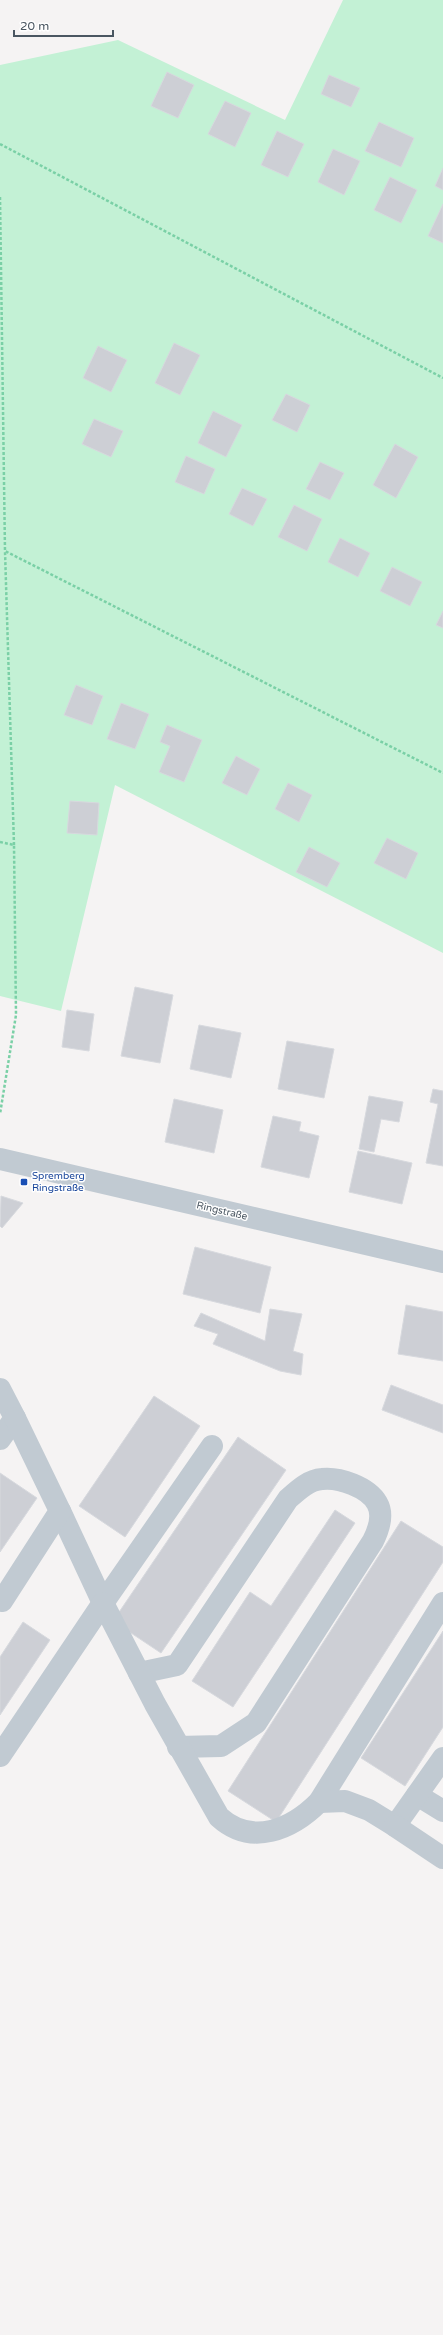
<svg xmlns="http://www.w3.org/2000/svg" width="443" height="2335" font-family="'Varela Round',sans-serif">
<rect width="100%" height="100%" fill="#f5f3f3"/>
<polygon fill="#c3f1d5" points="343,0 443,0 443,953 115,785 61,1011 0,996 0,65 118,40 285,120"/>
<g fill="#cdcfd5" stroke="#d7d9de">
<polygon points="167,72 194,85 178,118 151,106"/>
<polygon points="329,75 360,88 351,107 321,94"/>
<polygon points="225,101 251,113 235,147 208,134"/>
<polygon points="379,122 414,138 401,167 365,151"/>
<polygon points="277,131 304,144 288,177 261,165"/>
<polygon points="333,149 360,161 344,195 318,182"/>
<polygon points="443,168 443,190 435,186"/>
<polygon points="390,177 417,190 401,223 374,210"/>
<polygon points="443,204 443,243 428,236"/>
<polygon points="174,343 200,355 180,395 155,383"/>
<polygon points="98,346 127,360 111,392 83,378"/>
<polygon points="286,394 310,405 297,432 272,420"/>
<polygon points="213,411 242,425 226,457 198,443"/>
<polygon points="94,419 123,431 111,457 82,444"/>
<polygon points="395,444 418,457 396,498 373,485"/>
<polygon points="186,456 215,469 204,494 175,482"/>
<polygon points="320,462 344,473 330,500 306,489"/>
<polygon points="242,488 267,499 253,526 229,514"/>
<polygon points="294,505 322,519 307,551 278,537"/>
<polygon points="340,538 370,553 358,577 328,562"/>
<polygon points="392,567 422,582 410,606 380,591"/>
<polygon points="443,611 443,628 436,625"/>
<polygon points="76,685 103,696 92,725 64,715"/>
<polygon points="121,703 149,714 135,749 107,739"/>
<polygon points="167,725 202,740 184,782 159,772 170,746 160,742"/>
<polygon points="236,756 260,769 247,795 222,783"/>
<polygon points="288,783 312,795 299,822 275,809"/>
<polygon points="70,801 99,803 97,835 67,833"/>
<polygon points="387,838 418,853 406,879 374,863"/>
<polygon points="309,847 340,863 327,887 296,872"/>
<polygon points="135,987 173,995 160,1063 121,1056"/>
<polygon points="67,1010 94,1014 89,1051 62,1047"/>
<polygon points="199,1025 241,1033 231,1078 190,1069"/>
<polygon points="287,1041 334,1049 324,1098 278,1089"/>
<polygon points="433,1089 443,1091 443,1166 426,1163 438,1104 430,1102"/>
<polygon points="369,1096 403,1102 399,1122 381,1119 374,1152 359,1149"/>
<polygon points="174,1099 223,1110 214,1153 165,1142"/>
<polygon points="273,1116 301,1122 299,1131 319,1136 309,1178 261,1167"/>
<polygon points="358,1151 412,1163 402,1204 349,1192"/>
<polygon points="1,1196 23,1203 2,1228 0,1226"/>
<polygon points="195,1247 271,1267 260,1313 183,1294"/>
<polygon points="406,1305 443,1312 443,1361 398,1354"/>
<polygon points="270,1309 302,1314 293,1351 303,1354 301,1375 280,1371 213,1344 218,1334 194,1326 201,1313 265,1341"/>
<polygon points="391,1385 443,1405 443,1433 382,1410"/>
<polygon points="154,1396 200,1426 125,1537 79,1506"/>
<polygon points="238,1437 286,1470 161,1653 113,1621"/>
<polygon points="0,1473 37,1498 0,1552"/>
<polygon points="335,1510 355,1523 233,1707 192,1681 250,1592 271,1606"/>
<polygon points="401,1521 443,1547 443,1562 276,1822 228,1791"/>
<polygon points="23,1622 50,1640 0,1715 0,1657"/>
<polygon points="443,1631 443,1727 405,1786 361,1758"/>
</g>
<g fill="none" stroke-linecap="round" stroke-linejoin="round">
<g stroke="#7ad0a6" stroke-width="2.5" stroke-dasharray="3 2" stroke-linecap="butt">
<polyline points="0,144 443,378"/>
<polyline points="0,197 5,551"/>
<polyline points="0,842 14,845 16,1015 0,1114"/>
<polyline points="14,845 5,551 443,773"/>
</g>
<g stroke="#c1cad2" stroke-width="22">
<polyline points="0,1159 443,1262"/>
<polyline points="0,1389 15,1418 0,1439"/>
<polyline points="60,1511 103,1603 212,1446"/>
<polyline points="2,1601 60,1511 15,1418"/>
<path d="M139,1673l38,-8 111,-166c9,-8 20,-19 34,-20 17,-2 46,8 55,24 7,12 1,28 -4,38l-117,182 -35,23 -43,1"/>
<path d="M0,1756l103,-153 52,101 64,113c33,30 73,12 100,-15l124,-199"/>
<polyline points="417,1795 443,1811"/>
<polyline points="319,1802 345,1801 369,1810 395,1826 443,1758"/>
<polyline points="395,1826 443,1858"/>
</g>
</g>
<rect fill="#1a4fb4" stroke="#fff" stroke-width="1.5" x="20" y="1178" width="8" height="8" rx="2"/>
<g text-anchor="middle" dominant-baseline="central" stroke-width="3" stroke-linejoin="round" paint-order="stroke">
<g font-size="10" fill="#164399" stroke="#fff" text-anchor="start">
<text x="32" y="1176">Spremberg<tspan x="32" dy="12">Ringstraße</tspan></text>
</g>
<g font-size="10" fill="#4a5661" stroke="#fff">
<text transform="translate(222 1211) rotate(13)">Ringstraße</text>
</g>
</g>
<path d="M14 30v6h99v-6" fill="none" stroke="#4a5661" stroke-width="2"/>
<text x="20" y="30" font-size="12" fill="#4a5661" stroke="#ffffff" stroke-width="3" paint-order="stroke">20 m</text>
</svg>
